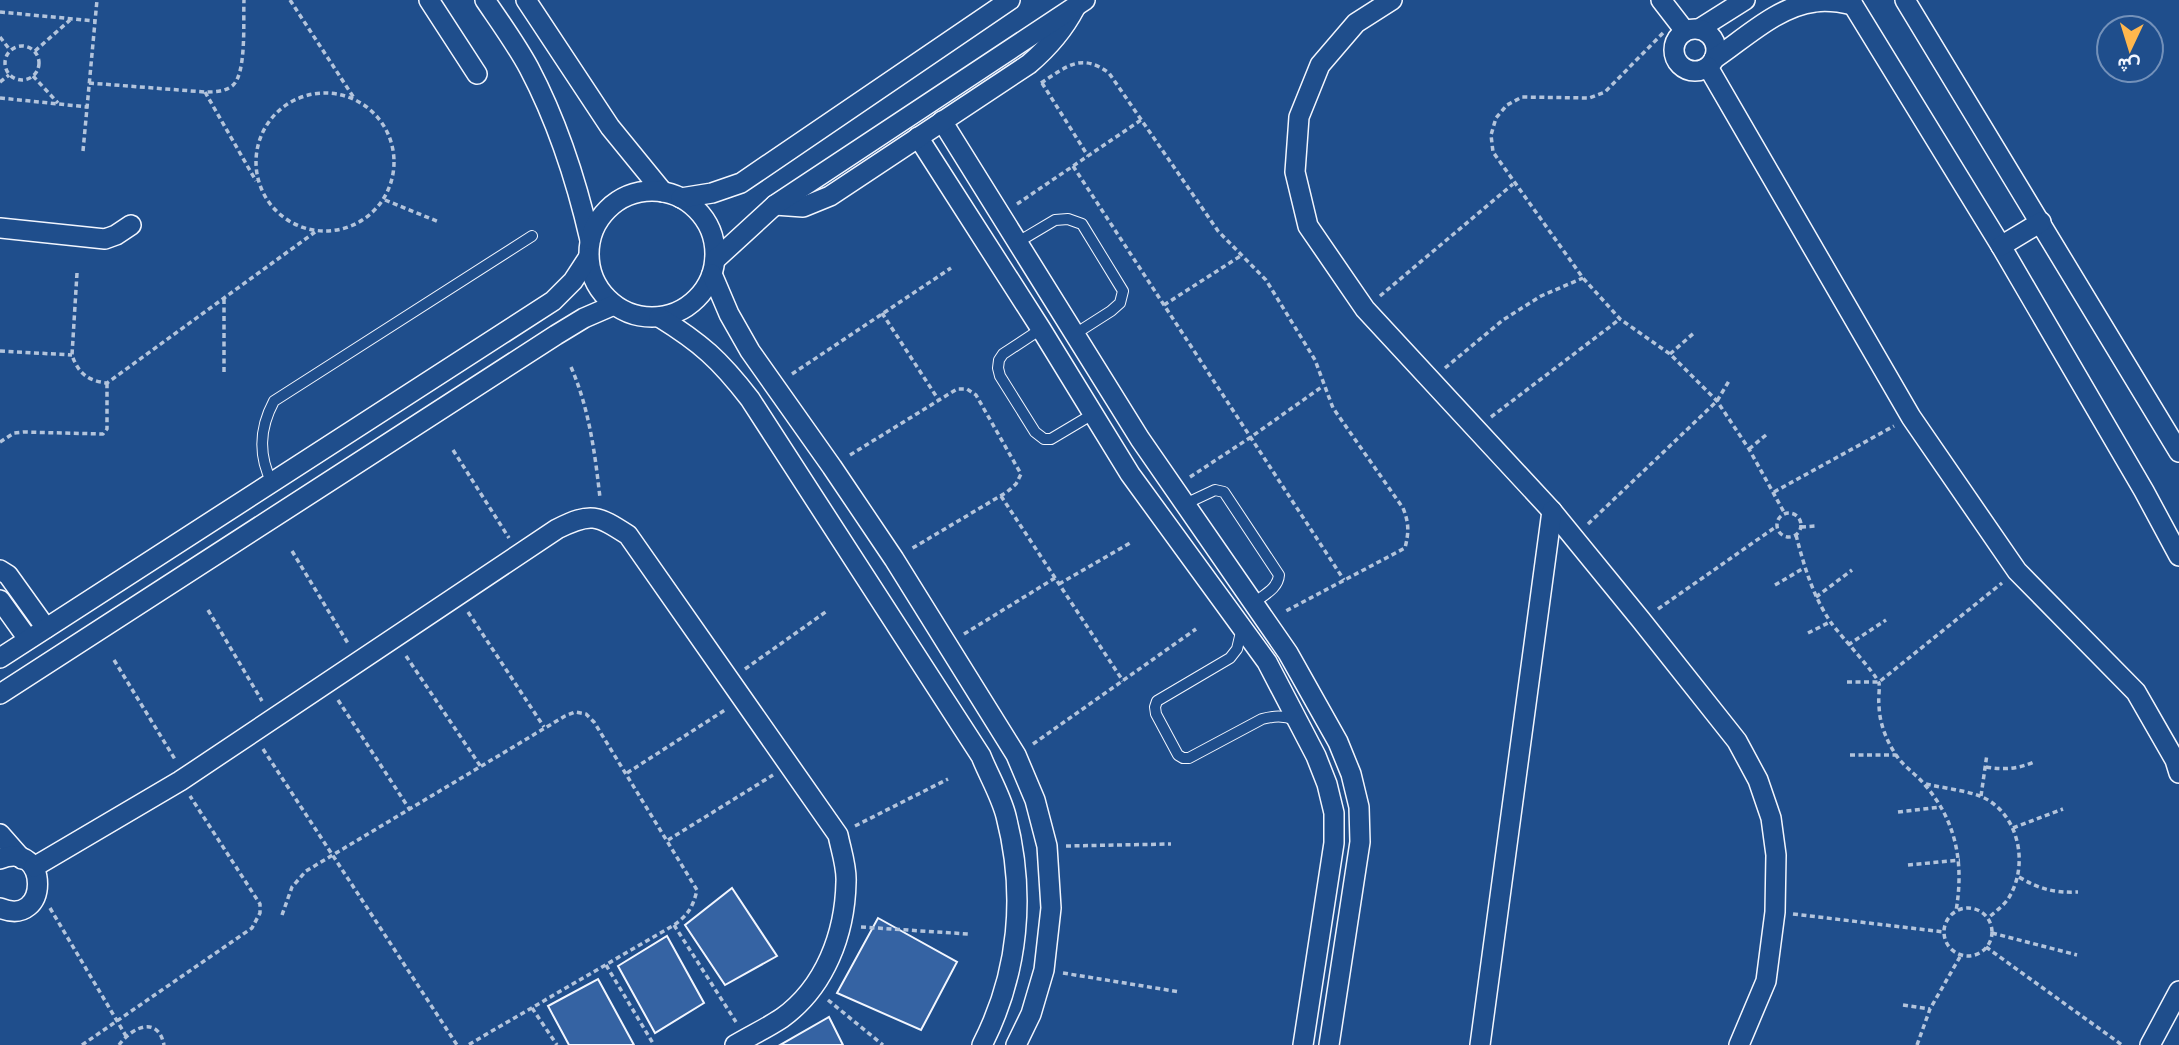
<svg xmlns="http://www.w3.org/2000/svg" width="2179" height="1045" font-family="'IBM Plex Sans',Vazirmatn,sans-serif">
<rect width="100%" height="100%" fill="#1f4e8c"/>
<g fill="#3563a3" stroke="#f2f6ff" stroke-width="2">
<polygon points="732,888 777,956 725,985 685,925"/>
<polygon points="878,918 957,962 921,1030 837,993"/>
<polygon points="667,936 704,1003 655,1033 618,966"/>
<polygon points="598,979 634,1045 569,1045 548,1006"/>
<polygon points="829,1017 843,1045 780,1045"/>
</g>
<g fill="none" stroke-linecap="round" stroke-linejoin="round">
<g stroke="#f2f6ff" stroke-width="12">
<g id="service">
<polyline points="1018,242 1055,220 1068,219 1082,224 1123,291 1120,303 1111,311 1075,334"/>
<polyline points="1041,329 1003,354 999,360 998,368 1000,376 1035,432 1044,439 1051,439 1093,414"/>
<path d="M272,483c-14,-28 -13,-54 2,-82l258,-165"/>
<path d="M1185,504l30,-14 9,2 55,83c-1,14 -16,20 -25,28"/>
<path d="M1241,632l-4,17 -7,9 -73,43 -2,6 1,7 22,41 5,3h6l73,-39c12,-3 21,-4 33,1"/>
</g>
</g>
<g stroke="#f2f6ff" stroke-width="22">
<g id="minor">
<polyline points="429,0 477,74"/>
<path d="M485,0c15,22 31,44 44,68 29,55 47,111 61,172"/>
<polyline points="526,0 610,127 663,192"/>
<polyline points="1392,0 1356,23 1320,65 1299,117 1295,172 1308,226 1365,309 1552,511 1641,620 1737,741 1758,780 1771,818 1776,855 1775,912 1766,981 1739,1045"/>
<polyline points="1661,0 1685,31"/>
<polyline points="1850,0 2001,246 2144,491 2179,556"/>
<polyline points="1905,0 2179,452"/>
<polyline points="1699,29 1745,0"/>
<circle cx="1695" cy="50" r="21"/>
<path d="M1714,59c30,-20 64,-53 101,-57 13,-2 25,0 38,3"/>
<polyline points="1708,67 1911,417 2017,571 2136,692 2175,760 2179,773"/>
<polyline points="942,121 1140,439 1288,653 1338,742 1351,774 1359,807 1360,842 1329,1045"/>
<polyline points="918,137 1041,329 1130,474 1267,662 1316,756 1327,784 1334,813 1334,843 1303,1045"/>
<circle cx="652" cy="254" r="63"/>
<polyline points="681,198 712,193 741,183 1010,0"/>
<path d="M775,205l28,2 27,-11 199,-132c20,-17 34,-33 46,-56"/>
<polyline points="0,228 105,239 116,235 131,225"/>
<polyline points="2001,246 2041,222"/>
<polyline points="715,260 775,205 1085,0"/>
<polyline points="712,274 729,314 750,351 832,467 894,559 1016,755 1035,800 1047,846 1051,908 1044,970 1031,1014 1016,1045"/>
<path d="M659,317c42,26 61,43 91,82l231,357c8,20 20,40 25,60 20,78 13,157 -24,229"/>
<polyline points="0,570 8,575 46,628"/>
<polyline points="0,600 28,639"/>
<polyline points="0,658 553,301 573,281 588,258"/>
<polyline points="0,694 556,335 584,318 614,305"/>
<polyline points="0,834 22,859"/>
<path d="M0,859c50,-20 50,70 0,49"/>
<path d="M34,867l146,-86 377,-252c34,-17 40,-14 71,6l210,300c3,15 9,32 8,47 -1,52 -21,105 -64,136 -15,10 -32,18 -47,27"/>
<polyline points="1480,1045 1552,511"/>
<polyline points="2150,1045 2179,991"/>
</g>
</g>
<g stroke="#b3c4dc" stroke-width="3.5" stroke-dasharray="5 3.5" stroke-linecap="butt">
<polyline points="290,0 354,98"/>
<polyline points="0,12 95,21"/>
<polyline points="1663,33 1605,92 1589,98 1522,97 1507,105 1496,118 1491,135 1493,152 1583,278 1620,319 1670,354 1717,401 1749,449 1785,514"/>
<polyline points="0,37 10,50"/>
<circle cx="22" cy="63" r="17"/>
<polyline points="35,51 70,20"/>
<polyline points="33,76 58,103"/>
<polyline points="0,82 9,75"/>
<path d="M89,83l116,9c9,0 19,0 27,-6 15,-11 11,-66 12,-86"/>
<path d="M1041,83c25,-16 40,-31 68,-10l109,158 48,49 49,80 18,48 70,100c6,15 6,24 2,40l-121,64"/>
<polyline points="1042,83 1088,156"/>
<polyline points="205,92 256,181"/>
<circle cx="325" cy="162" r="69"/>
<polyline points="0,98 88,107"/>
<polyline points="83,151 97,0"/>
<polyline points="1073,166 1344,580"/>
<polyline points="385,200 439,222"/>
<polyline points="1017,204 1141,120"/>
<path d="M77,273l-5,82c6,18 16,26 35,28l208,-151"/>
<polyline points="1380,296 1513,184"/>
<polyline points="1164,305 1242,255"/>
<polyline points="882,313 938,399"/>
<polyline points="0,351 72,355"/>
<polyline points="1670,354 1695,332"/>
<path d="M571,367c18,41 24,86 29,131"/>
<polyline points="1445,368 1503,320 1541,296 1583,278"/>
<polyline points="224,372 224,299"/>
<polyline points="792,374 951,268"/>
<polyline points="1491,417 1620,319"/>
<polyline points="0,442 14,433 23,432 103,434 107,429 107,383"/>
<polyline points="1749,449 1766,435"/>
<polyline points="453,450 509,538"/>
<polyline points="850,455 957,389 967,389 976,395 1021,474 1016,484 1007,492 911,549"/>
<polyline points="1190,477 1251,437 1323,386"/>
<polyline points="1774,492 1894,426"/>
<polyline points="1001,496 1123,681"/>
<circle cx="1789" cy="525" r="12"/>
<polyline points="1588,524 1717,401 1729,381"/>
<polyline points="1801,527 1816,526"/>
<path d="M1796,535c8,31 17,62 36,89 8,11 44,50 47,59 1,6 -1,15 0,21 0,18 7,36 17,51 8,12 20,19 29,30 32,37 39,79 31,126"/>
<polyline points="292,551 349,645"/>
<polyline points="1059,584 1130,543"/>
<polyline points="1775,585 1804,568"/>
<polyline points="1816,597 1852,570"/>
<polyline points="1658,609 1777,526"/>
<polyline points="208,610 262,701"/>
<polyline points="468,612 544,727"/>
<polyline points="1808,633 1830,622"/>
<polyline points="964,634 1055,578"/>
<polyline points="1848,645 1886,620"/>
<polyline points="406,656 481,767"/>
<polyline points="114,660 176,761"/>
<polyline points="745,669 827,611"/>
<polyline points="1847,682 1879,682 2002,583"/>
<polyline points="338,700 410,810"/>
<polyline points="1033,744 1196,629"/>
<polyline points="263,749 457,1045"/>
<polyline points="1850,755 1896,755"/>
<path d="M1986,767c18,3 31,2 48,-5"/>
<polyline points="627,773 725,710"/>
<path d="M1926,784c17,4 37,6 54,12 39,16 50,69 28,103 -5,7 -13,13 -20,19"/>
<polyline points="1981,796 1987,754"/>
<polyline points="1898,812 1941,807"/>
<polyline points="855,826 948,779"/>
<polyline points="2013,828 2063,809"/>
<polyline points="668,840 773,775"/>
<polyline points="1066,846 1171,844"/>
<polyline points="1908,865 1960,860"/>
<path d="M2019,877c20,12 35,16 59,15"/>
<polyline points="50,908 126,1036"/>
<circle cx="1968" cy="932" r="24"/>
<polyline points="1793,914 1944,932"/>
<path d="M282,915l10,-28 14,-16 259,-155 10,-4 11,2 8,8 103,168c-4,17 -9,25 -23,35l-206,120"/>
<polyline points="674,925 736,1022"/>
<polyline points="861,927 968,934"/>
<polyline points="1992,933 2077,955"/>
<polyline points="1986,947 2122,1045"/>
<polyline points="606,965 654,1045"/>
<polyline points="1063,973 1180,992"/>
<polyline points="828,1000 883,1045"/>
<polyline points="1903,1005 1930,1009"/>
<polyline points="532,1008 557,1045"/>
<polyline points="82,1045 252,928 260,913 260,904 190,796"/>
<path d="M119,1045c13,-18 39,-30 45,0"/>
<polyline points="1917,1045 1930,1009 1961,955"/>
</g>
<use href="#service" stroke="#1f4e8c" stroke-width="10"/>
<use href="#minor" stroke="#1f4e8c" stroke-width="19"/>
</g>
<g transform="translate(2130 49) rotate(184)"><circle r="33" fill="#1f4e8c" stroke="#7391ba" stroke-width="2"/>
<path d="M0-5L12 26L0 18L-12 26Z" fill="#ffb74d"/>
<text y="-10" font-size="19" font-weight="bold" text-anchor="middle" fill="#f2f6ff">ش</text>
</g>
</svg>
